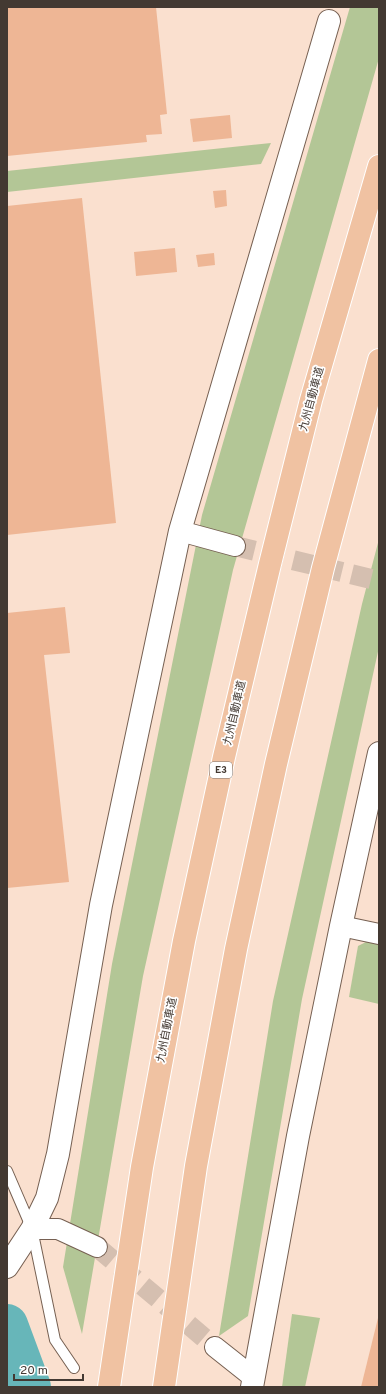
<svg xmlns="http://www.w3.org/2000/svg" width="386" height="1394" font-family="Overpass,'Noto Sans JP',sans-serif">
<rect width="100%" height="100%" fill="#fae0cf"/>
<g fill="#b3c696">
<polygon points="350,7 379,7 379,58 233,570 143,976 82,1334 63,1267 112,964 202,515"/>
<polygon points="271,143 261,164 7,192 7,171"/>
<polygon points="379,539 379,647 302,999 248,1316 219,1336 273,1001 362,604"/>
<polygon points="368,941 379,943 379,1004 349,997 358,946"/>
<polygon points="292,1314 320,1318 305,1387 282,1387"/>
</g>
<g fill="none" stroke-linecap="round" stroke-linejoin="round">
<polyline stroke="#67b6b9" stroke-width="42" points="7,1325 30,1387"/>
</g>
<g fill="#eeb695">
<polygon points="7,7 156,7 167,114 160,115 162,134 146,135 147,142 7,156"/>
<polygon points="230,115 232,138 193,142 190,119"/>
<polygon points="226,190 227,206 215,208 213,191"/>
<polygon points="82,198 116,523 7,535 7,206"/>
<polygon points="175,248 177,272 136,276 134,252"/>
<polygon points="214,253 215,265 198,267 196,255"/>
<polygon points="65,607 70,653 44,655 69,882 7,888 7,613"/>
<polygon points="378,1318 379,1387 361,1387"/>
</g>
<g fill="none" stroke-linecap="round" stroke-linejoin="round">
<g stroke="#d5bfb0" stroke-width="20" stroke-dasharray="20 10" stroke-linecap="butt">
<polyline points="235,546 379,581"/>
<polyline points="97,1247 215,1347"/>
</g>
<g stroke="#766052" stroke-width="12">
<polyline id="service" points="7,1171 32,1229 55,1340 74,1368"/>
</g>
<g stroke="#766052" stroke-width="22">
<g id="minor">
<polyline points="180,531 235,546"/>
<polyline points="341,926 379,934"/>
<polyline points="32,1229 58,1229 97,1247"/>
<polyline points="215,1347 254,1378"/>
</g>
</g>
<g stroke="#766052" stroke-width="24">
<g id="tertiary">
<polyline points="7,1267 32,1229 47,1198 58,1154 101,905 180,531 329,21"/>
<polyline points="252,1387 298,1136 341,926 379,753"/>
</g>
</g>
<g stroke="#fff" stroke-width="24">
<g id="motorway">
<polyline points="109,1387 142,1167 184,941 224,757 270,564 311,400 379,166"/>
<polyline points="164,1387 196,1166 236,949 276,764 323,568 379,360"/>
</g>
</g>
<use href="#service" stroke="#fff" stroke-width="10"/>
<use href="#minor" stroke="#fff" stroke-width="20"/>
<use href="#tertiary" stroke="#fff" stroke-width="22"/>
<use href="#motorway" stroke="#f0c2a2" stroke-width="22"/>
</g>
<g text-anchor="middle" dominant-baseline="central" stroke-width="3.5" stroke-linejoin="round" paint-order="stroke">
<rect fill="#fff" stroke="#7b7470" stroke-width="1" x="210" y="762" width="22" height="16" rx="3"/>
<g font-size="10" font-weight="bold" fill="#433932">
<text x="221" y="770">E3</text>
</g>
<g font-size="11" fill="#433932" stroke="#fff">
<text transform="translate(312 399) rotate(-75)">九州自動車道</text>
<text transform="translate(235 713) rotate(-77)">九州自動車道</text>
<text transform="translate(167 1030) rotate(-79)">九州自動車道</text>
</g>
</g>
<rect width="386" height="1394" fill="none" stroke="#433932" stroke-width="16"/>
<path d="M14 1374v6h69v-6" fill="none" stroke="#433932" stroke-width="2"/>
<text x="20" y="1374" font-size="12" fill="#433932" stroke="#ffffff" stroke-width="3" paint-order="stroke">20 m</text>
</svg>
